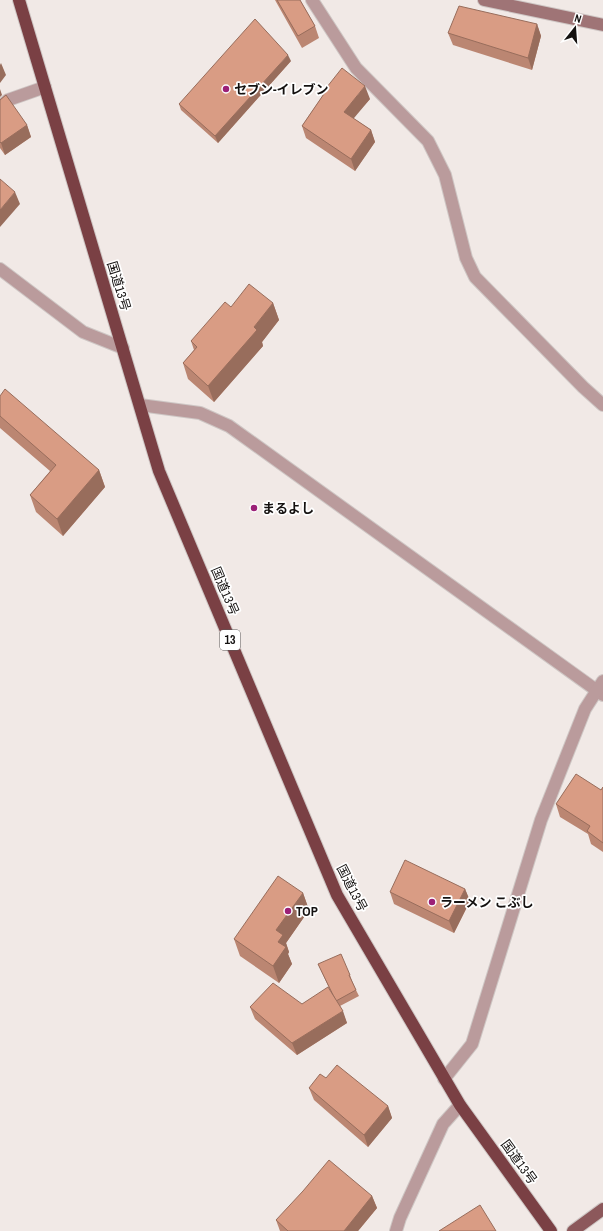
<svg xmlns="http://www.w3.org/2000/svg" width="603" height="1231" font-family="'Archivo Narrow','Noto Sans JP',sans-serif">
<rect width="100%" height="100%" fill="#f1e9e6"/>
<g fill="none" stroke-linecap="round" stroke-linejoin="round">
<g stroke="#cec6c4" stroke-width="14">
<g id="street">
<polyline points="312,0 356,68 428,141 445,175 466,258 475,277 583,387 603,405"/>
<polyline points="0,107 8,100 45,87"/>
<polyline points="0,269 83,332 123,348"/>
<polyline points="140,405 200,413 229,426 603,695"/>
<polyline points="444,1079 472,1044 541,820 585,709 603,681"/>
<polyline points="396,1231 400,1218 443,1124 460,1105"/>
</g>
</g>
<g stroke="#cec6c4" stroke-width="14">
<polyline id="secondary" points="484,0 603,25"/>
</g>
<g stroke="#cec6c4" stroke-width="14">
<polyline id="primary" points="573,1231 603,1209"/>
</g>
<g stroke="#cec6c4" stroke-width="14">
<polyline id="highway" points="19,0 159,471 337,895 460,1105 551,1231"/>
</g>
<use href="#street" stroke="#ba9b9c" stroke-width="12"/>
<use href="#secondary" stroke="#9f7476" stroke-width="12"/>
<use href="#primary" stroke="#8c585b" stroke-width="12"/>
<use href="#highway" stroke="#7a4044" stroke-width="12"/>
</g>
<g fill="#bb8672">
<polygon points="275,0 300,0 315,26 319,38 302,48"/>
<polygon points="537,24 541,36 532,70 453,45 448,33"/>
<polygon points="291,61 218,143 181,110 179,104"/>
<polygon points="327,87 370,99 353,118 371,130 375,142 355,171 306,138 302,126 328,88"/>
<polygon points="0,100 27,125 31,137 5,155 0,148"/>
<polygon points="273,303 279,320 262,342 263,346 214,402 188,379 183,363 194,350 191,341 231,307"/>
<polygon points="0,396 99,470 105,487 63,536 36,512 30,495 50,471 0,428"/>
<polygon points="603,787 603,852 591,844 588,834 560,817 556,804 601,790"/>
<polygon points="465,889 470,901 454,933 394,904 390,892"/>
<polygon points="303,893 309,910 286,943 289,952 288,954 292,964 279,983 240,956 234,939"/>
<polygon points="318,964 350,975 352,981 356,990 359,996 340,1006 347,1023 297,1055 255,1019 250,1007 302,1004 331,992"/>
<polygon points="326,1078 388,1106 392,1118 368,1147 314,1100 309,1088"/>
<polygon points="372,1196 377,1208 358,1231 280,1231 276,1220"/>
</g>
<g fill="#986d5c">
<polygon points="537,24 541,36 532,70 528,58"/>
<polygon points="288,55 291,61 218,143 215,136"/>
<polygon points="1,63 6,75 0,83 0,65"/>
<polygon points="365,86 370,99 349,124 344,112"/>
<polygon points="0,89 2,95 0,97"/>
<polygon points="27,125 31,137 5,155 1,143"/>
<polygon points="371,130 375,142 355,171 351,159"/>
<polygon points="15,192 20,204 0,227 0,210"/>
<polygon points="273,303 279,320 262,342 263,346 214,402 208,386"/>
<polygon points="99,470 105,487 63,536 57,519"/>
<polygon points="465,889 470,901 454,933 449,921"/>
<polygon points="303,893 309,910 286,943 289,952 288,954 292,964 279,983 273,966 278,942 276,930"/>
<polygon points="343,1011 347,1023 297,1055 292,1043"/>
<polygon points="388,1106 392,1118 368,1147 364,1135"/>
<polygon points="372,1196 377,1208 358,1231 344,1231"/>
</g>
<g fill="#d99c84" stroke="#986d5c">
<polygon points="277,0 300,0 315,26 298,36"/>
<polygon points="459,6 537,24 528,58 448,33"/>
<polygon points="255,19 288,55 215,136 179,104"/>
<polygon points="342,68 365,86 344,112 371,130 351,159 302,126 328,88 327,87"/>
<polygon points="6,95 27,125 1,143 0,142 0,100"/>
<polygon points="0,179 15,192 0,210"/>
<polygon points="249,284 273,303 254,327 257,330 208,386 183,363 197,347 191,341 225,302 231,307"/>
<polygon points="5,389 99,470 57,519 30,495 56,465 0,416 0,396"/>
<polygon points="576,774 601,790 603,787 603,843 587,831 590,826 556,804"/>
<polygon points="405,860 465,889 449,921 390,892"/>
<polygon points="278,876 303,893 276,930 283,935 278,942 286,947 273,966 234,939"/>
<polygon points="341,954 350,975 349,975 356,990 336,1001 333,995 318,964"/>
<polygon points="273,983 302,1004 328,987 343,1011 292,1043 250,1007"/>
<polygon points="337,1065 388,1106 364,1135 309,1088 320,1074 326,1078"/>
<polygon points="329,1160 372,1196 344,1231 288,1231 276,1220 303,1191"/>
<polygon points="480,1205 496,1231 439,1231"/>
</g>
<g fill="#9b2077" stroke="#fff" stroke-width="1.5">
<circle cx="226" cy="89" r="4"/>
<circle cx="254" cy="508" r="4"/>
<circle cx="432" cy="902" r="4"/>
<circle cx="288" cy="911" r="4"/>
</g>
<g text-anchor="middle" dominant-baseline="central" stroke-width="3.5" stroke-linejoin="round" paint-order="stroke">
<rect fill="#fff" stroke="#5a5858" stroke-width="1" x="220" y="630" width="20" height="20" rx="3"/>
<g font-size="12" font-weight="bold" fill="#141110">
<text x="230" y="640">13</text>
</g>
<g font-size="13" font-weight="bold" fill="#141110" stroke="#fff" text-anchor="start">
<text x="234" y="89">セブン-イレブン</text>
<text x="262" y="508">まるよし</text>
<text x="440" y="902">ラーメン こぶし</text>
<text x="296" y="911">TOP</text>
</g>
<g font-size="13" fill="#141110" stroke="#fff">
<text transform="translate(119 286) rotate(73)">国道13号</text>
<text transform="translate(225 591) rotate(67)">国道13号</text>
<text transform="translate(352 888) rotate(63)">国道13号</text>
<text transform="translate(519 1162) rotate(54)">国道13号</text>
</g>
</g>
<g transform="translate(575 28) rotate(17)" stroke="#ffffff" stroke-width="3" paint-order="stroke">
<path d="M0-3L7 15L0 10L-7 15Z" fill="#141110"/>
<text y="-6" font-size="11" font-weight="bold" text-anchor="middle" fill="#141110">N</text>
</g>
</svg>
